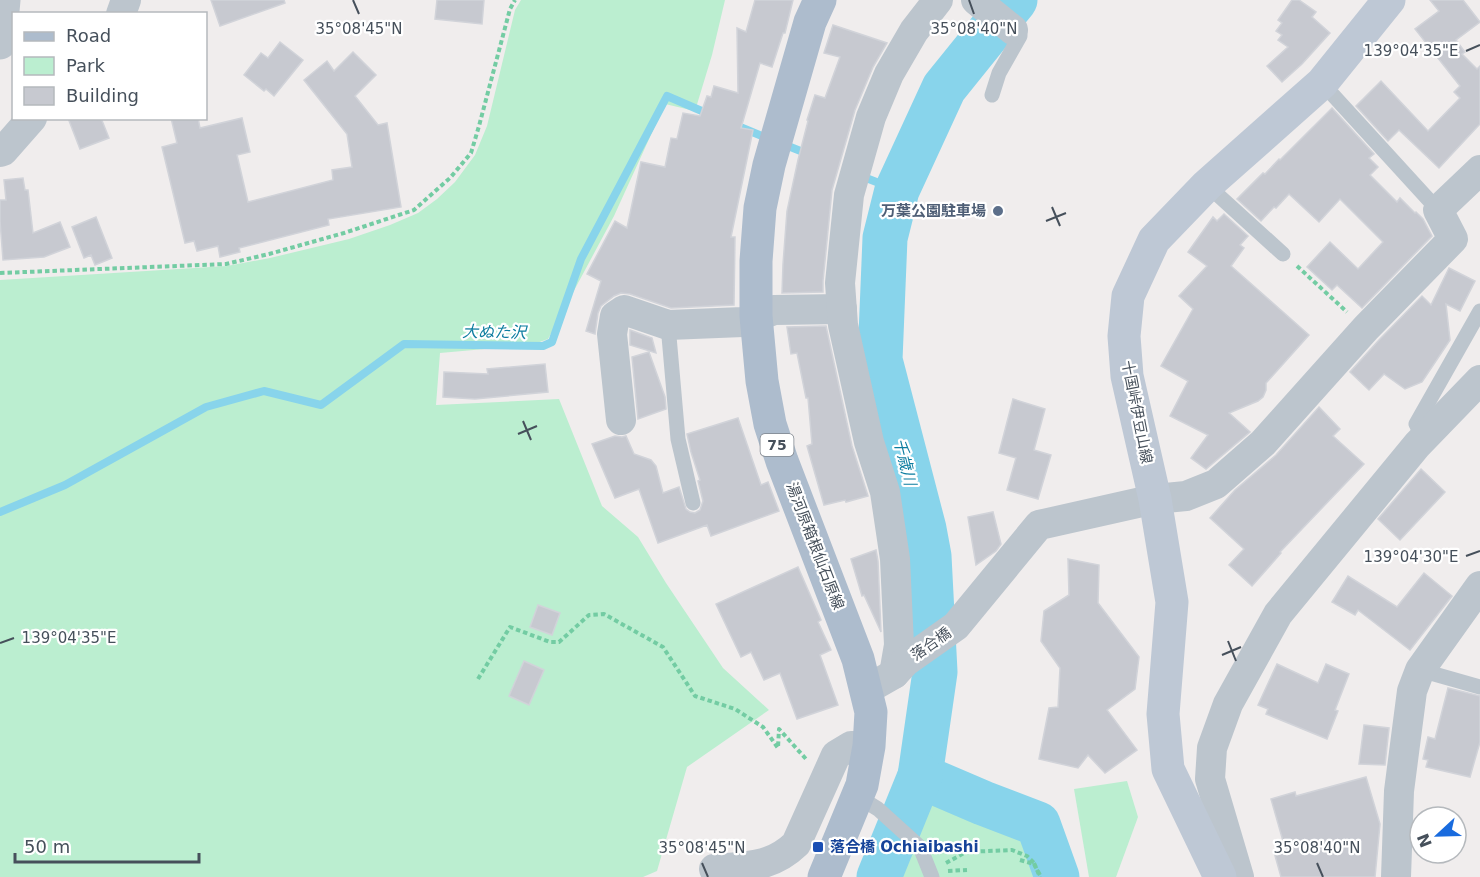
<svg xmlns="http://www.w3.org/2000/svg" width="1480" height="877" font-family="'DejaVu Sans','Noto Sans JP',sans-serif">
<rect width="100%" height="100%" fill="#f0eded"/>
<g fill="#bbeed0">
<polygon points="521,0 725,0 712,55 695,111 665,104 614,216 548,339 531,345 440,353 436,405 559,399 602,506 638,537 666,583 723,668 769,710 687,767 657,871 643,877 0,877 0,280 227,266 270,258 349,239 390,225 418,213 437,199 455,182 475,155 487,126 515,10"/>
<polygon points="920,776 1038,824 1057,877 885,877"/>
<polygon points="1127,781 1138,817 1116,877 1089,877 1074,789"/>
</g>
<g fill="none" stroke-linecap="round" stroke-linejoin="round">
<g stroke="#88d4eb" stroke-width="8">
<polyline points="733,124 769,139"/>
<polyline points="783,144 808,154"/>
<polyline points="861,176 897,190"/>
<polyline points="0,512 65,485 206,407 264,391 321,405 404,344 543,346 552,342 581,259 667,96 711,115"/>
</g>
<g stroke="#88d4eb" stroke-width="45">
<polyline points="1015,0 944,88 897,190 885,238 880,360 924,529 929,556 935,672 920,776 983,803 1038,824 1057,877"/>
<polyline points="879,877 920,776"/>
</g>
</g>
<g fill="#c7c9d0" stroke="#d1d3d9" stroke-width="1.5">
<polygon points="211,0 284,0 285,3 220,26"/>
<polygon points="437,0 484,0 482,24 435,19"/>
<polygon points="755,0 793,0 785,33 783,33 772,67 760,63 741,128 753,130 731,237 735,237 734,305 671,308 630,294 621,293 614,296 601,306 598,313 595,334 586,331 601,281 587,274 615,221 627,228 641,162 665,167 671,138 677,139 683,113 700,116 707,96 711,97 714,86 738,93 737,28 746,32"/>
<polygon points="1292,0 1299,0 1316,12 1312,17 1330,33 1302,64 1282,82 1267,66 1288,47 1278,40 1282,35 1276,31 1282,23 1278,20"/>
<polygon points="1430,0 1463,0 1480,22 1456,40 1465,52 1462,54 1477,69 1480,66 1480,124 1439,168 1399,130 1388,141 1356,106 1381,81 1428,131 1460,98 1454,92 1460,86 1415,29 1439,11"/>
<polygon points="833,25 887,43 873,67 855,110 832,190 823,281 823,292 782,293 783,264 787,211 798,160 808,121 807,120 815,95 825,98 840,57 824,53"/>
<polygon points="280,42 303,60 274,96 266,89 264,91 244,75 261,53 268,58"/>
<polygon points="353,52 376,75 355,96 378,125 387,123 401,207 328,219 329,225 239,248 240,252 220,257 218,246 197,251 194,241 185,243 162,147 177,143 171,118 198,118 200,128 242,118 250,152 237,155 248,202 333,180 332,170 352,167 347,134 304,80 327,61 334,71"/>
<polygon points="1332,108 1374,154 1369,158 1378,167 1370,175 1397,202 1400,198 1415,213 1416,212 1423,219 1432,236 1362,308 1337,285 1332,290 1307,267 1330,242 1358,269 1383,242 1340,199 1319,222 1289,194 1276,208 1274,207 1261,221 1237,199 1263,173 1265,174 1279,159 1280,160"/>
<polygon points="68,118 101,118 109,138 80,149"/>
<polygon points="23,178 25,190 28,190 33,233 60,222 70,247 44,257 3,260 0,221 0,200 6,200 4,180"/>
<polygon points="1224,214 1248,236 1240,245 1244,248 1231,266 1309,335 1266,383 1266,390 1263,397 1258,401 1229,413 1250,432 1206,469 1191,458 1208,435 1170,416 1188,381 1161,366 1193,309 1179,296 1207,266 1188,252 1213,217 1217,221"/>
<polygon points="96,217 112,258 95,265 91,255 84,258 72,227"/>
<polygon points="1449,268 1475,281 1460,311 1446,304 1450,340 1422,382 1405,389 1384,374 1369,390 1350,372 1379,340 1422,296 1431,305"/>
<polygon points="826,326 852,446 868,496 846,502 845,500 824,505 807,446 812,444 808,398 806,398 797,353 791,354 787,327"/>
<polygon points="630,330 652,338 656,353 630,345"/>
<polygon points="649,352 665,397 666,409 638,419 632,357"/>
<polygon points="545,364 548,392 475,399 443,397 444,372 488,374 487,369"/>
<polygon points="1013,399 1045,409 1034,450 1051,455 1038,499 1007,490 1016,458 999,453"/>
<polygon points="1319,407 1340,429 1333,436 1364,464 1280,552 1281,553 1252,586 1229,565 1244,549 1210,518 1235,490 1276,455"/>
<polygon points="738,418 761,485 768,482 779,511 711,536 707,525 658,543 639,489 615,498 592,444 615,436 622,437 626,436 634,454 651,460 656,466 663,493 679,487 686,509 690,512 695,513 700,510 703,501 698,481 700,480 691,452 687,434"/>
<polygon points="1421,469 1445,492 1400,540 1378,519"/>
<polygon points="993,512 1001,544 996,551 976,565 968,517"/>
<polygon points="876,550 878,561 881,632 864,595 862,596 851,559"/>
<polygon points="1068,559 1099,565 1098,603 1139,657 1135,689 1107,710 1137,750 1105,773 1088,755 1078,768 1039,759 1049,708 1058,707 1060,668 1041,641 1044,611 1069,595"/>
<polygon points="798,567 821,620 818,622 831,650 820,655 838,705 797,719 780,673 764,680 751,652 741,657 716,604"/>
<polygon points="1424,573 1452,596 1410,650 1358,610 1355,615 1332,602 1348,576 1397,607"/>
<polygon points="538,605 560,613 552,635 530,627"/>
<polygon points="524,661 544,670 529,705 509,696"/>
<polygon points="1277,664 1318,683 1326,664 1349,674 1335,710 1338,711 1327,739 1266,714 1268,709 1258,705"/>
<polygon points="1448,688 1480,696 1480,742 1470,777 1426,767 1428,760 1423,759 1428,737 1435,739"/>
<polygon points="1364,725 1389,728 1385,765 1359,764"/>
<polygon points="1366,777 1380,824 1375,877 1281,877 1274,852 1285,848 1271,799 1295,792 1296,796"/>
</g>
<g fill="none" stroke-linecap="round" stroke-linejoin="round">
<g stroke="#73cca3" stroke-width="4" stroke-dasharray="4.5 3" stroke-linecap="butt">
<polyline points="1297,266 1347,312"/>
<polyline points="0,273 226,264 269,254 344,233 414,210 450,178 471,153 479,126 510,9 515,0"/>
<polyline points="478,679 510,627 550,642 559,642 589,615 604,614 663,647 695,696 735,709 763,727 778,748 779,729 806,759"/>
<polyline points="1020,860 1034,864 1041,877"/>
<polyline points="946,863 966,852 1012,850 1027,856 1034,863"/>
<polyline points="948,871 967,870"/>
</g>
<g stroke="#bcc5cd" stroke-width="15">
<polyline points="1322,83 1438,210"/>
<polyline points="992,95 999,73 1020,36 1013,30"/>
<polyline points="1207,185 1283,254"/>
<polyline points="668,325 678,439 693,503"/>
<polyline points="1423,438 1416,424 1480,311"/>
<polyline points="1420,670 1480,687"/>
<polyline points="857,796 878,809 920,847 932,877"/>
</g>
<g stroke="#bcc5cd" stroke-width="30">
<polyline points="976,0 1013,30"/>
<polyline points="121,14 126,0"/>
<polyline points="0,152 3,151 32,118"/>
<polyline points="621,420 612,334 615,316 624,310 668,325 743,322 774,310 842,309"/>
<polyline points="894,674 899,645 895,559 885,492 869,442 843,325 840,283 849,195 871,117 889,74 914,31 938,0"/>
<polyline points="866,690 894,674 905,662 956,626 1039,525 1155,499 1186,496 1216,484 1263,443 1366,328 1453,239 1438,210 1480,170"/>
<path d="M714,869c33,-3 57,-1 82,-25l40,-89 15,-9h18"/>
<polyline points="1239,877 1210,779 1212,748 1228,704 1278,614 1417,445 1480,380"/>
<polyline points="1396,877 1399,791 1412,691 1420,670 1480,586"/>
</g>
<polyline stroke="#bcc5cd" stroke-width="33" points="0,43 4,0"/>
<polyline stroke="#bec8d5" stroke-width="33" points="1220,877 1168,769 1163,714 1172,602 1155,499 1127,376 1124,336 1128,296 1154,240 1207,185 1322,83 1389,0"/>
<polyline stroke="#adbccd" stroke-width="33" points="820,0 810,22 769,165 760,208 756,261 756,316 762,381 770,424 782,461 858,659 871,712 869,746 862,785 824,877"/>
<polyline stroke="#73cca3" stroke-width="4" stroke-dasharray="4.5 3" stroke-linecap="butt" points="1034,863 1040,877"/>
</g>
<path fill="none" stroke="#46505b" stroke-width="2" d="M353,0l6,14M969,0l5,14M1466,51l14,-6M1052,207l8,19M1046,221l20,-8M523,421l8,19M518,434l19,-8M1466,556l14,-5M1228,641l8,20M0,643l14,-5M1222,655l19,-8M702,863l6,14M1317,863l6,14"/>
<circle fill="#5c6f8a" stroke="#fff" stroke-width="2" cx="998" cy="211" r="6"/>
<rect fill="#1a4fb4" stroke="#fff" stroke-width="2" x="812" y="841" width="12" height="12" rx="3"/>
<g text-anchor="middle" dominant-baseline="central" stroke-width="4.5" stroke-linejoin="round" paint-order="stroke">
<rect fill="#fff" stroke="#7e848c" stroke-width="1.5" x="760.5" y="434" width="33" height="22" rx="4.5"/>
<g font-size="14" font-weight="bold" fill="#46505b">
<text x="777" y="445">75</text>
</g>
<g font-size="15" font-weight="bold" fill="#4e5e75" stroke="#fff" text-anchor="end">
<text x="986" y="211">万葉公園駐車場</text>
</g>
<g font-size="15" fill="#46505b" stroke="#fff">
<text transform="translate(1137 412) rotate(79)">十国峠伊豆山線</text>
<text transform="translate(815 546) rotate(69)">湯河原箱根仙石原線</text>
<text transform="translate(931 644) rotate(-35)">落合橋</text>
</g>
<g font-size="15" font-weight="bold" fill="#164399" stroke="#fff" text-anchor="start">
<text x="830" y="847">落合橋 Ochiaibashi</text>
</g>
<g font-size="16" font-style="italic" fill="#0d7da0" stroke="#fff">
<text transform="translate(494 332) rotate(1)">大ぬた沢</text>
<text transform="translate(905 462) rotate(76)">千歳川</text>
</g>
</g>
<g font-size="15" text-anchor="middle" fill="#46505b" stroke="#fff" stroke-width="4.5" stroke-linejoin="round" paint-order="stroke">
<text x="359" y="34">35°08'45"N</text>
<text x="974" y="34">35°08'40"N</text>
<text x="1411" y="56">139°04'35"E</text>
<text x="1411" y="562">139°04'30"E</text>
<text x="69" y="643">139°04'35"E</text>
<text x="702" y="853">35°08'45"N</text>
<text x="1317" y="853">35°08'40"N</text>
</g>
<rect x="12" y="12" width="195" height="108" fill="#ffffff" stroke="#b5b9bd" stroke-width="1.5"/>
<rect x="24" y="32" width="30" height="9" fill="#adbccd" stroke="#b5b9bd" stroke-width="1.5"/>
<text x="66" y="42" font-size="18" fill="#46505b">Road</text>
<rect x="24" y="57" width="30" height="18" fill="#bbeed0" stroke="#b5b9bd" stroke-width="1.5"/>
<text x="66" y="72" font-size="18" fill="#46505b">Park</text>
<rect x="24" y="87" width="30" height="18" fill="#c7c9d0" stroke="#b5b9bd" stroke-width="1.5"/>
<text x="66" y="102" font-size="18" fill="#46505b">Building</text>
<g transform="translate(1438 835) rotate(248)"><circle r="28" fill="#ffffff" stroke="#b5b9bd" stroke-width="1.5"/>
<path d="M0-4.5L10 22L0 15L-10 22Z" fill="#196bde"/>
<text y="-9" font-size="16" font-weight="bold" text-anchor="middle" fill="#46505b">N</text>
</g>
<path d="M15 853v9h184v-9" fill="none" stroke="#46505b" stroke-width="3"/>
<text x="24" y="853" font-size="18" fill="#46505b" stroke="#ffffff" stroke-width="4.5" paint-order="stroke">50 m</text>
</svg>
